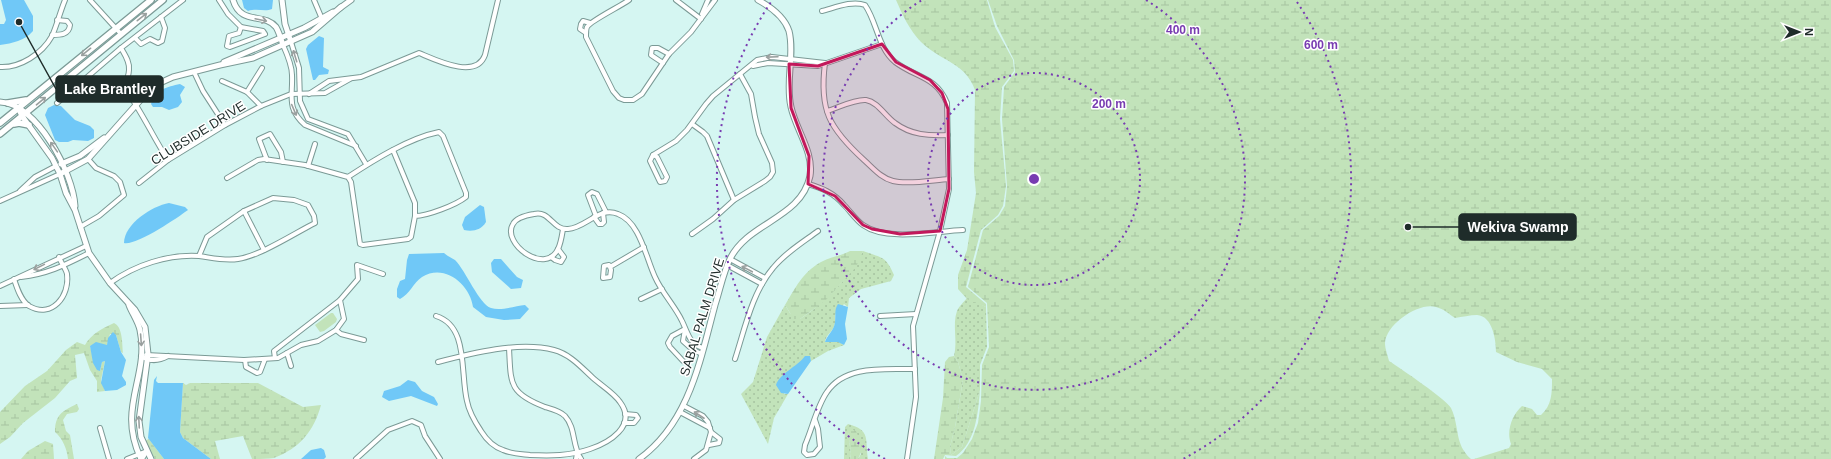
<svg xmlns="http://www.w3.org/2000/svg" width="1831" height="459" font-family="Arial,sans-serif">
<defs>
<pattern id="grass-dots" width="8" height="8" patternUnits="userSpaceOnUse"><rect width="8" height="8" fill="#c2e3ba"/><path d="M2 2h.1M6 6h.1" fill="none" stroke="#a6c3a0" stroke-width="1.8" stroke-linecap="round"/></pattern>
<pattern id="wetland-marsh" width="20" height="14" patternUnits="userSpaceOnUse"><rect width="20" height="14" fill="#c2e3ba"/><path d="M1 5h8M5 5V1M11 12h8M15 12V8" fill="none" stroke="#a6c3a0"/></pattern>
</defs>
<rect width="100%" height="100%" fill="#d5f6f2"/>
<g fill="url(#grass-dots)">
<path d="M863,251c19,7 23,5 31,24l-3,6 -30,8 -12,9 -1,9 -4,-3 -9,11c2,17 -8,16 -10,27h14l5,3 -16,6 -17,10 -1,-4h-5l-6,7 -15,11v19h4l-14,24 -6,26 -27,-50 12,-12 14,-45 18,-32 5,8 10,6c25,-16 50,-42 63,-68z"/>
<path d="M967,298l19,9 1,40 -7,18v25l-18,57 -11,8 -1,-8 5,-20 8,-47 -5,-18 -4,-6c4,-15 -2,-31 3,-45 2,-5 7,-9 10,-13z"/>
<path d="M848,424c23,6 17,15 20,35h-10l3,-5 -13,-22 3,22 -1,5h-6l1,-32z"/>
</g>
<g fill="url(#wetland-marsh)">
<path d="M896,0h91l8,27 18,33 1,11 -12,16 -2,32 6,67 -3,20 -5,9 -17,15 -15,57 20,17v3l-18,-7 -10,-11v-14l9,-25 9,-57 -2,-21 1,-82c-10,-28 -35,-29 -54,-48 -11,-11 -19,-28 -25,-42z"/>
<path d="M988,0h843v459h-357l35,-11 2,-4c-5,-13 1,-29 11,-38l10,3 5,6h4c11,-10 11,-22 11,-36l-10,-10 -25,-7 -21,-10c0,-11 -3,-36 -19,-37 -7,0 -15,2 -22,3 -6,-4 -11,-9 -19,-11 -17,-5 -50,17 -51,36 0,6 3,13 4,18 11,7 58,39 62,47 9,19 3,36 20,51h-526v-3l2,2h10l6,-5 9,-14 6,-16 3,-22 1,-36 7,-18 -2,-44 -19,-16 15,-57 16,-14 6,-10 2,-20 -5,-67 2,-32 11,-15 -1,-12 -17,-34z"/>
<path d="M850,251h13l-7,16 -31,34 -25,18h-6l-9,-14c11,-18 17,-32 36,-43 9,-5 20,-6 29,-11z"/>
<path d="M114,323c9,4 8,21 9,30l-2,-1 -5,-17 -6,-1 -3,11 -2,1 -6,-3 -9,3 3,12 7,13 2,-9 3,-1 -4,19 4,11 -8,1v-11l-7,-11 -6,-17 -9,2 2,23 -7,3 -15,17 -32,25 -13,14 -10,7v-32l25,-26 22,-15 19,-21 11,-8 8,3c6,-11 18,-17 29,-22z"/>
<path d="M954,356l4,6 5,18 -8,47 -5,20 1,8 11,-8 18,-57c-2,23 -4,52 -24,66l-11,-1 -2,4h-9l9,-61 2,-36 4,-5z"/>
<path d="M183,383l3,2 4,-2h68l45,24 18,-2c-7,26 -21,43 -47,53 -6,1 -15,1 -22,1l-9,-23 -28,5 5,18h-9l-28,-21 -3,-6z"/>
<path d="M77,404l2,5 -2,3 -10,2 -4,6 3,11 4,4 4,24h-6c-1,-10 -5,-20 -13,-27 0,-17 7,-21 22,-28z"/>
<path d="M851,429l5,2c4,10 8,18 2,28h-8l1,-5 -3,-22z"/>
<polygon points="149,439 164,459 155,459 145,441"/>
<polygon points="45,441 53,444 54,459 21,459 28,451"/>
</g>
<polygon fill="#c2e3ba" points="331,313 333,313 337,319 336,322 324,331 320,332 315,325"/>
<g fill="#70c8f7">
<path d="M1,0h23l9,16v15c-9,10 -20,12 -33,14v-21h4l2,-4z"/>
<path d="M242,0h31l-1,9c-7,3 -15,-1 -24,2l-4,-3z"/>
<polygon points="319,36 324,38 323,67 329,70 328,74 319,75 315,80 313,80 306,49 308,45"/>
<path d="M180,84l5,3 -5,8 2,7 -4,5 -9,3 -7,-3h-9l-2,-3c5,-15 16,-17 29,-20z"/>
<polygon points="54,105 61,106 75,120 90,126 94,130 94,138 88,141 73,140 68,142 59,142 55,140 45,115 48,108"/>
<path d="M169,203l16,4 3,3c-11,8 -52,36 -64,33 0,-19 28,-37 45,-40z"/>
<path d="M480,205l4,2 2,15c-5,8 -13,10 -22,8l-2,-5 3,-8z"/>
<path d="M444,253c3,3 8,5 11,7 11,11 24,44 36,48 10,3 24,-2 34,-3l4,4 -9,10 -16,1 -18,-3 -13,-10c-3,-22 -28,-44 -51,-30 -9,6 -12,17 -22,22l-3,-2v-8l3,-8 5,-2 2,-19 2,-6z"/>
<polygon points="494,259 501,259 517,277 523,280 521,288 511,289 492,272 491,263"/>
<path d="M838,304l10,3 -3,17 2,15 -3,6 -6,-3h-13c2,-7 9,-11 10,-20 1,-7 -1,-12 3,-18z"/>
<polygon points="113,332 116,335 121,352 126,360 122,376 126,382 126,385 117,390 105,391 101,383 105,361 102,362 100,371 97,370 93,363 90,346 96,342 107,345 108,338"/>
<path d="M805,356h5l1,5 -23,33 -7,-1 -5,-8c4,-12 21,-18 29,-29z"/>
<polygon points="157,376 156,381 158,383 183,383 180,432 183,438 211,459 164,459 148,438 154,380"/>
<polygon points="408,380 415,382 422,391 434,397 438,404 437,406 411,396 389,401 382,397 384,391 400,386"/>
<polygon points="321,448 324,450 326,457 324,459 301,459 311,450"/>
</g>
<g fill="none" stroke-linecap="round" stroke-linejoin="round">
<g stroke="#7b9a96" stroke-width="6">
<g id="minor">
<polyline points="90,0 121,34"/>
<polyline points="219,0 228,14 241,27"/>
<polyline points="314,0 322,19"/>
<path d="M629,0c-8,6 -39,21 -42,27 -1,2 -1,7 -1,10l27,54 6,7 5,2h9l9,-6 27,-40 22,-22 24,-32"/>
<polyline points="676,0 701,19"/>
<path d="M822,11c12,-3 30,-11 43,-6 12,17 13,43 30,57 21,16 41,14 52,41l2,86 -9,42 -27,95 3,71 -9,62"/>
<polyline points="702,14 708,0"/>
<polygon points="241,27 263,31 265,34 230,47 227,46 229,36 239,33"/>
<polyline points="586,33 580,29 581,24 583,21 590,23"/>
<path d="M52,35c8,0 17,0 18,-10l-3,-4 -10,-1"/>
<polyline points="135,38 141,44 150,39 158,43 162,41 165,28 161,17"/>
<polyline points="291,42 299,68 300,101 308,119 348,134 366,164"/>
<path d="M283,45c4,9 9,20 9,30 1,21 -6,33 13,50l51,21"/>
<path d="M121,48c4,7 9,14 8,22 0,7 -5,13 -3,20 16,22 27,47 42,70"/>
<polyline points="663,63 651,55 652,48 658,48 669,54"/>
<path d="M825,63c-6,47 4,65 39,97 9,8 17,18 29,21 15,4 40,-1 56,-2"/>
<polyline points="753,66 768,63 818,66 882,44"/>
<path d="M0,67c20,1 42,-13 52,-31 5,-11 8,-24 13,-36"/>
<polyline points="194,72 203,91 225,125"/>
<polyline points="222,81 247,92 261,106"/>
<polyline points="247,92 262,68"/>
<path d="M309,94l20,-13 32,-4 58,-24c17,7 57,27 66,2l13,-55"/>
<polyline points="57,103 121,48 183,0"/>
<path d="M827,111c11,-3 27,-12 39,-11 12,2 19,16 29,23 16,12 34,13 53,12"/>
<polyline points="692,124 703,132 707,136 734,200"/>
<polyline points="393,150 415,203 415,216"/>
<polyline points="653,155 676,141 687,130 706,104 713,96 757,60 772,57 825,63"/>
<polygon points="653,155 657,157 667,177 665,181 660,182 650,161"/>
<polyline points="267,160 259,139 270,134 281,152 283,162"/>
<polyline points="308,166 315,144"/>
<path d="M227,178l31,-18 6,-1 41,6 43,12 3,5 9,62 3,1 45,-6 3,-2 4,-21c12,0 41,-11 51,-19v-4l-23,-57 -4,-4c-30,6 -65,28 -91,45"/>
<polyline points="139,183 168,160 225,125 261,106 291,94 325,93 350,79"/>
<path d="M808,184c14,4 26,9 36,21 6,6 12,15 19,20 24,17 72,6 100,5"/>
<polyline points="20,191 35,177 56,166"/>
<polyline points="0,201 60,174"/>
<polyline points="244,211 264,250"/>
<polyline points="596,216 588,195 592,192 597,194 606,212"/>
<polyline points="594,217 599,224 602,224 604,222 603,213"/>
<polyline points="80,227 99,216 124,195 120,182 114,176 96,168 88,159"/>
<path d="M563,229c-1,6 -2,14 -5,20 -13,27 -57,-6 -45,-25 3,-6 15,-9 21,-10 16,-4 18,16 34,15 18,-1 31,-23 50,-15 22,8 28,44 37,63 7,16 20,29 27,44 6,12 7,23 21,27"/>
<polyline points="692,234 713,219 734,200 765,181 770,177 773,172 772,163 759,134 755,117 751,94 740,74"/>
<polyline points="551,257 555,260 561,262 564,257 558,249"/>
<polyline points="730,259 765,278"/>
<polyline points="727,265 762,284"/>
<polyline points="610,267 611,270 610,277 603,278 604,266 609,265 610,267 644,247"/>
<path d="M21,277c27,-3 44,-12 68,-24"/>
<path d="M14,279c3,9 7,22 15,27 23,13 41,-10 38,-32 -1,-5 -6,-11 -8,-17"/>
<path d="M110,283c25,-18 58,-29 89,-27 14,2 25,5 39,3 22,-3 57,-26 77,-36l-1,-7 -6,-11 -14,-5 -21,-2 -29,13 -37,26 -8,19"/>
<polyline points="0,286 86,246"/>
<polyline points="641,299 662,289"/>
<polyline points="0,306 28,305"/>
<path d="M436,316c33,10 24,57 31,85 2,11 8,21 14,30 5,8 13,16 22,19 9,4 18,4 27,5 20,1 40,1 60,-6 18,-6 48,-23 30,-47 -6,-9 -18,-16 -27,-24 -11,-10 -23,-24 -39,-28 -35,-9 -82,3 -116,12"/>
<polyline points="880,316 916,314"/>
<polyline points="685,329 683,341 693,350 702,354"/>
<polyline points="336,330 341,334 364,340"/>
<path d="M509,348c2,35 -1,45 36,59 7,2 15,4 20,9 11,12 7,30 16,43"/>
<polyline points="287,353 291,366"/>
<polyline points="146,355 244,360 278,358 301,345 318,341 336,330 344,319 340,300 358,279 357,265 383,274"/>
<path d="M141,356c9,6 18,5 27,0"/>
<polyline points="275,358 274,351 340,300"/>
<path d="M735,359c10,-31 17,-66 38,-91 12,-15 30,-26 45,-37"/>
<polyline points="245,360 246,367 257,373 260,372 265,359"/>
<polyline points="683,361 670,347 668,343 672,336 685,329"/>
<polyline points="684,406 703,416 708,422 711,432 706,450 694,459"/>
<polyline points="680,412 710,428"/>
<path d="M815,420l3,9 2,18 -6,7 -7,1 -3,-3 1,-7c7,-16 12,-39 22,-53 19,-28 59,-22 88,-23"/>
<polyline points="624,423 634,423 638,418 636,415 625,414"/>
<polyline points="100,428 109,459"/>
<polyline points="709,445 719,443 720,439 711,432"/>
<polyline points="127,459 147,451 142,459"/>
<polyline points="356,459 388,430 412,421 421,425 425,436 440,459"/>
<polyline points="576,459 577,453"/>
</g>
</g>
<g stroke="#7b9a96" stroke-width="7">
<g id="tertiary">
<path d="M233,0c8,26 31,12 43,27 3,5 5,12 7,18"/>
<polyline points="282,0 285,24 291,42"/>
<polyline points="340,8 351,0"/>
<polyline points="224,62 304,28 333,12"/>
<path d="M0,102c37,1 73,71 75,104"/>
<polyline points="18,108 22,116 52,158 60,174 66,193 75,210 89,253 110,283 135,310 145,327 148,354 139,421 141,437 151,459"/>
<polyline points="61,164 80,156 104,138"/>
<polyline points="60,174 88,159 144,96 162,82 173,77 220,65 253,58 312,32 341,7"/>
<path d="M129,305c3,8 9,16 11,25 10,47 -24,77 1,129"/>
<path d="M639,459c50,-36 61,-98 76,-154 5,-15 8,-32 15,-46 18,-37 71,-40 80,-83 4,-24 -14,-46 -19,-69 -6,-25 4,-53 -2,-76 -5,-15 -18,-24 -31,-31"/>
</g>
</g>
<g stroke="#7b9a96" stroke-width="8">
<g id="secondary">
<polyline points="8,103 26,100"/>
<polyline points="0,123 151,0"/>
<polyline points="14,124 19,123 29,125"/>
<polyline points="0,134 163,0"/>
</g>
</g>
<use href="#minor" stroke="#fff" stroke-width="4"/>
<use href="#tertiary" stroke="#fff" stroke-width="5"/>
<use href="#secondary" stroke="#fff" stroke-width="5.5"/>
</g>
<defs><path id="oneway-shaft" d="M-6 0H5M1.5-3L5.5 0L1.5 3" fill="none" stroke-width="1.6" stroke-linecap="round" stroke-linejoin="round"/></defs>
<g stroke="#9aa09f">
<use href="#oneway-shaft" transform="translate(142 17) rotate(-38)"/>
<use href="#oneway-shaft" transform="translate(261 20) rotate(12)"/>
<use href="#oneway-shaft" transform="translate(86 52) rotate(141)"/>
<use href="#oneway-shaft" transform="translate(295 56) rotate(-107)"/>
<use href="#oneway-shaft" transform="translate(772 57) rotate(178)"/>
<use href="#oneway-shaft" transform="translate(41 101) rotate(-40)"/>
<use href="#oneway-shaft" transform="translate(294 110) rotate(67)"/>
<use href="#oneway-shaft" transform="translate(54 147) rotate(-125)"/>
<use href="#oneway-shaft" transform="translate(39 267) rotate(154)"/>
<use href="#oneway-shaft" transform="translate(747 269) rotate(-152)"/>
<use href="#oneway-shaft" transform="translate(141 340) rotate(86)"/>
<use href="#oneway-shaft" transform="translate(699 415) rotate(-147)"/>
<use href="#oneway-shaft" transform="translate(139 422) rotate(-93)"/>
</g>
<path fill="#c2185b" fill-opacity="0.2" stroke="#c2185b" stroke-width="3" stroke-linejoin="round" d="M882,44l14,18 34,18 12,13 6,16 1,80 -9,42 -40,3 -28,-5 -9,-4 -28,-29 -27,-12 1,-28 -18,-48 -2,-44 29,2z"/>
<g fill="none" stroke="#783cb1" stroke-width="2" stroke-dasharray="2 4">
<circle cx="1034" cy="179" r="106"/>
<path d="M1146 0A211 211 0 1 1 922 0"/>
<path d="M885 459A317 317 0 0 1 771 2M1297 2A317 317 0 0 1 1183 459"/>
</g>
<g text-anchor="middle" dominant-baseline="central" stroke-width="3" stroke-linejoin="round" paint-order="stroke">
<g font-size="13" fill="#1f2c2a" stroke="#fff">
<text transform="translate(198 133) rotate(-32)">CLUBSIDE DRIVE</text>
<text transform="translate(702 317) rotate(-73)">SABAL PALM DRIVE</text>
</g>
</g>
<circle cx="1034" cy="179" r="6" fill="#783cb1" stroke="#fff" stroke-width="2"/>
<g font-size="12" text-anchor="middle" font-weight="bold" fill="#783cb1" stroke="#fff" stroke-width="3" stroke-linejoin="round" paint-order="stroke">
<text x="1183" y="34">400 m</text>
<text x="1321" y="49">600 m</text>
<text x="1109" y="108">200 m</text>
</g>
<path fill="none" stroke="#1f2c2a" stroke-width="1.5" d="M19 22L56 89M1408 227L1459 227"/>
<g fill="#1f2c2a" stroke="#fff" stroke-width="1.5">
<circle cx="19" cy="22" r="4"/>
<circle cx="1408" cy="227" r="4"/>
</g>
<g fill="#1f2c2a" stroke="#1f2c2a" stroke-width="1.5">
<rect x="56" y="76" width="107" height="26" rx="4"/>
<rect x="1459" y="214" width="117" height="26" rx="4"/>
</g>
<g font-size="14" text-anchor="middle" font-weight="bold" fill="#fff">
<text x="110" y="94">Lake Brantley</text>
<text x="1518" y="232">Wekiva Swamp</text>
</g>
<g transform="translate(1799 32) rotate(90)" stroke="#ffffff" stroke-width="3" paint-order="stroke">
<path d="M0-3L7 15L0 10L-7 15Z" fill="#1f2c2a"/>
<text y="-6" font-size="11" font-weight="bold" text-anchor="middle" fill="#1f2c2a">N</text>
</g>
</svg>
